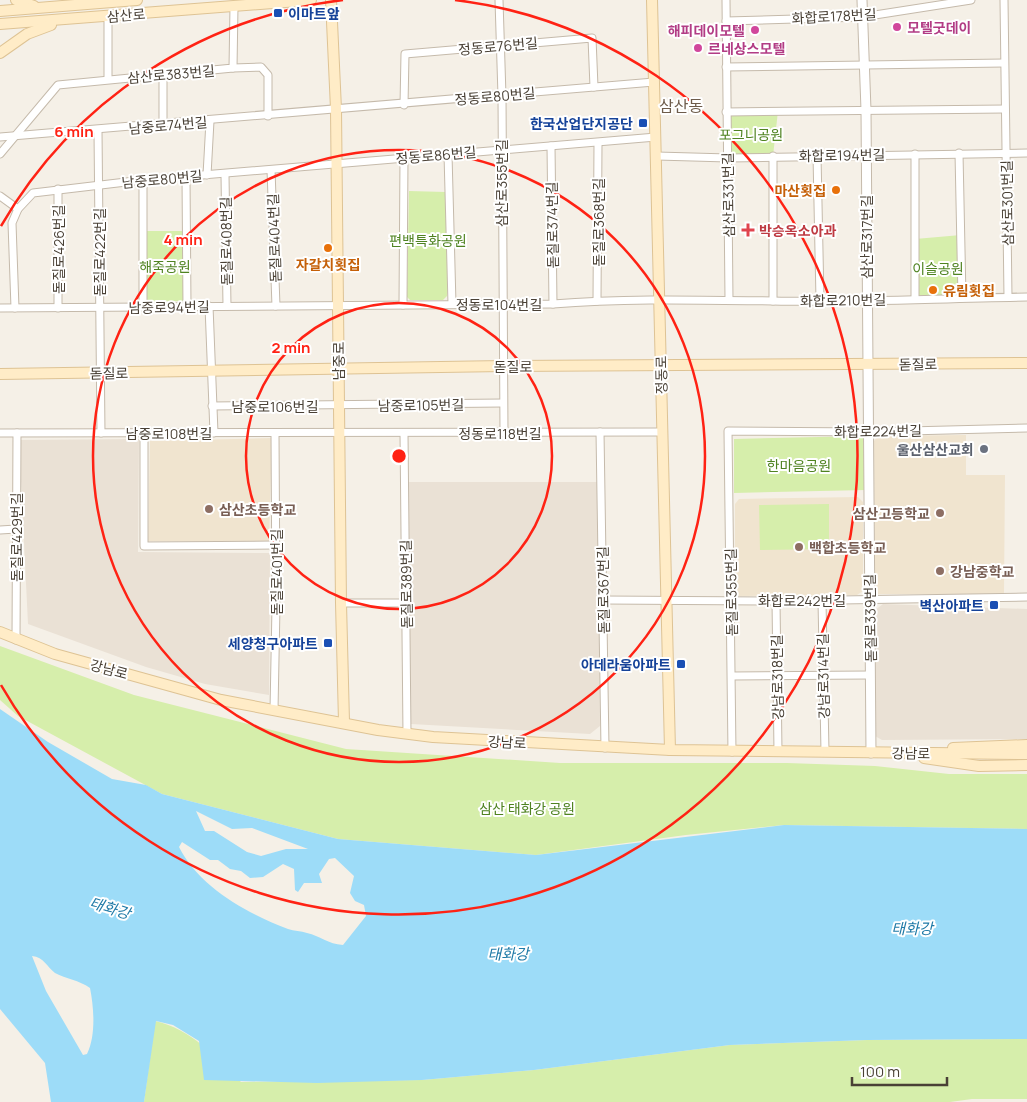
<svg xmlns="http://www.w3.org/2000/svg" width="1027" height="1102" font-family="Manrope,'Noto Sans KR',sans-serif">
<rect width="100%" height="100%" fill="#f5f0e7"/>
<g fill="#eae1d5">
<polygon points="139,439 138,552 270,553 269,695 205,684 146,667 28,624 19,440"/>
<polygon points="408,482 598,482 600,726 590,734 411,724"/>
<polygon points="883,604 1027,609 1027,739 882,740 875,736 874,611"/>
</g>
<g fill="#f0e4cf">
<polygon points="966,435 966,475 1005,475 1004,594 877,594 875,590 874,441 878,436"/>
<polygon points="272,438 269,541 148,541 150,441"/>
<polygon points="858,497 863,502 863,591 857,595 738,596 735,593 735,504 739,499"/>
</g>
<g fill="#d6eeab">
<polygon points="778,111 773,156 728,158 726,112"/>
<polygon points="409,191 446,192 448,289 447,296 443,300 410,300 407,297"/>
<polygon points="146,231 183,231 184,301 146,302"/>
<polygon points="961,235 962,298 915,299 915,239"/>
<polygon points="865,436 866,490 734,493 734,439"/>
<polygon points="829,504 829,549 760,550 759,505"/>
<polygon points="0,646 134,695 346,749 560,763 787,763 875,766 949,774 1027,774 1027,829 784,825 686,835 536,855 338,839 162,794 18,716 0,700"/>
<path d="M155,1021c37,8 60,36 86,61l181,-2 112,-10 196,-25 137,-5 160,-1v60h-55l-22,3h-806z"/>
</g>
<path fill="#9ddcf8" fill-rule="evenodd" d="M0,709l48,33 64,37 34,6 16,9 176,45 198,16 248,-30 243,4v210l-160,1 -137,5 -196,25 -112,10 -105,3 -113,-3 -5,-39 -26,-16 -17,-4 -12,81h-93l-6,-39 -45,-54zM196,811l36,18 20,-1 56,21h-22l-25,7 -14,-4 -33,-21h-9zM182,842l28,18h8l12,9 11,2 9,7 13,-1 20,-13 11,5 1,21 3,2 6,-9h18l-3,-9 10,-15 6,-1 19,18 -4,17 5,8 9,4 2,11 -23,29c-15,-1 -23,-9 -36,-12 -6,-2 -13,-2 -19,-4 -40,-15 -89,-42 -109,-82zM32,956c12,1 15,11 23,17 11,6 24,7 35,15 4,20 6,48 -3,66l-4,1 -37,-64z"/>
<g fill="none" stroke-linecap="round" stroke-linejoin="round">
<g stroke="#c5baab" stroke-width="9">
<g id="minor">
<polyline points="499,0 502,96 504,433"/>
<polyline points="726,0 729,299"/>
<polyline points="1004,0 1008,297"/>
<polyline points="108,17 108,79"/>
<polyline points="726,21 862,17 971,0"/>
<polyline points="726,67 1004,63"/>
<polyline points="233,68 261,67 268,75 268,116"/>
<polyline points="163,75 163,125"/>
<polyline points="404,105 405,54 592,38 594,87"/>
<polyline points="726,112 1005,109"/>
<polyline points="98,131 101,433"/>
<polyline points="0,137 654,82"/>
<polyline points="551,146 553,304"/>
<polyline points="959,153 962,298"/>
<polyline points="0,154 58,85 233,68 234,6"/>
<polyline points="448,154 452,304"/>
<polyline points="915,154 915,299"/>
<polyline points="817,155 820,300"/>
<polyline points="657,156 728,158 1027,153"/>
<polyline points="773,156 773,301"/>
<polyline points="271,170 276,306"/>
<polyline points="207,175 210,121"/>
<polyline points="225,175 227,306"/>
<polyline points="186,177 187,307"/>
<polyline points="143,180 143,307"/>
<polyline points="58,189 58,308"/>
<polyline points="0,196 18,209"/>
<polyline points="597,301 598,143"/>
<polyline points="403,305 404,158"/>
<polyline points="209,306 214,433"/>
<path d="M0,308l553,-4c73,-6 146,-4 220,-3 84,2 169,-3 254,-4"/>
<polyline points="15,308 12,223 18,209 33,193 143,180 656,137"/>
<polyline points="212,406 503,403"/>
<polyline points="600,432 605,748"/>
<polyline points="0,433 662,432"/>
<polyline points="144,433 144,546 275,545"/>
<polyline points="404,433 407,734"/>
<polyline points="0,530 16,529"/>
<polyline points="603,600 776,601 1027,597"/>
<polyline points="776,601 778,752"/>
<polyline points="822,601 825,752"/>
<polyline points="341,603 406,603"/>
<polyline points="16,640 17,433"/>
<polyline points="732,676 870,675"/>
<polyline points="274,710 276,606 275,433"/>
<polyline points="732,752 728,431 868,432 1027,428"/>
</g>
</g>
<g stroke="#c5baab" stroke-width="11">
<polyline id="tertiary" points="862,0 866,110 871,753"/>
</g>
<g stroke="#dec394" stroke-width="12">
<g id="secondary">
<polyline points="16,0 34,6"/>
<polyline points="331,0 336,109 341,603 344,722"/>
<polyline points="652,0 670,750"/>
<polyline points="0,11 137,0"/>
<polyline points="0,24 311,0"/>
<polyline points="0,53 27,34 51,25"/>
<polyline points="0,374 503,366 1027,363"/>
<polyline points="0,632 55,654 221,700 378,730 433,737 670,750 1027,754"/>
<polyline points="953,748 1027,745"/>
<polyline points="924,758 979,766 1027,765"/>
</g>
</g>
<use href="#minor" stroke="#fff" stroke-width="7"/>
<use href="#tertiary" stroke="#fff" stroke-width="9"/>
<use href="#secondary" stroke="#ffecc7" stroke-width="10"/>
</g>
<g fill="none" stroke="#ff2214" stroke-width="2.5">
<circle cx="399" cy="456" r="153"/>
<circle cx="399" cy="456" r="306"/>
<path d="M1 226A459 459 0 0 1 343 0M455 0A459 459 0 1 1 1 685"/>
</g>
<g fill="#1a4fb4" stroke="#fff" stroke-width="2">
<rect x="273" y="8" width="10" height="10" rx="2.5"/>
<rect x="638" y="118" width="10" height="10" rx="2.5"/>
<rect x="989" y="600" width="10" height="10" rx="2.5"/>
<rect x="323" y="638" width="10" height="10" rx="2.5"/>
<rect x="676" y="659" width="10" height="10" rx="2.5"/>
</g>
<g fill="#d1479c" stroke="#fff" stroke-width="2">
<circle cx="897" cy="27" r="5"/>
<circle cx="755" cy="30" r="5"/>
<circle cx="698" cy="48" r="5"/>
</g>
<g fill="#e8710a" stroke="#fff" stroke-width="2">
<circle cx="836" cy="190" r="5"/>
<circle cx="328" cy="248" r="5"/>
<circle cx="933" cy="290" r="5"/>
</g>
<path fill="#e0444e" stroke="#fff" stroke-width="2" d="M745.5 222.5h5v5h5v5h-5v5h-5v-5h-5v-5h5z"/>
<circle fill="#6b7280" stroke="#fff" stroke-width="2" cx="984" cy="449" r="5"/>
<g fill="#8d6e63" stroke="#fff" stroke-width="2">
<circle cx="209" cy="509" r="5"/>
<circle cx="940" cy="513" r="5"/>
<circle cx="799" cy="547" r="5"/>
<circle cx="940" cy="571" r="5"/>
</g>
<g text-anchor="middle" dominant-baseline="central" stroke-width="4" stroke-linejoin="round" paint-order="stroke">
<g font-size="14" font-weight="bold" fill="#164399" stroke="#fff" text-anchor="end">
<text x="288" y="13" text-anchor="start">이마트앞</text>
<text x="633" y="123">한국산업단지공단</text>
<text x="984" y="605">벽산아파트</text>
<text x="318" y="643">세양청구아파트</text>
<text x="671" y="664">아데라움아파트</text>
</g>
<g font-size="14" fill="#494035" stroke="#fff">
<text transform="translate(126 15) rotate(-5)">삼산로</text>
<text transform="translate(834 16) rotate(-3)">화합로178번길</text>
<text transform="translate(498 46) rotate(-5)">정동로76번길</text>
<text transform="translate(171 74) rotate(-5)">삼산로383번길</text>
<text transform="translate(495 96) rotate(-5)">정동로80번길</text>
<text transform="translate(168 125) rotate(-5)">남중로74번길</text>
<text transform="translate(436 155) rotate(-5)">정동로86번길</text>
<text transform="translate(842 155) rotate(-1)">화합로194번길</text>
<text transform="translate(162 179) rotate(-5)">남중로80번길</text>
<text transform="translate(501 183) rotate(-90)">삼산로355번길</text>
<text transform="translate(728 195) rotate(-91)">삼산로331번길</text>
<text transform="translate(1007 203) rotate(-91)">삼산로301번길</text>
<text transform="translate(598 222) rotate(-90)">돋질로368번길</text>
<text transform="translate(552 225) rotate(-91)">돋질로374번길</text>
<text transform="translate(866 237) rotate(-90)">삼산로317번길</text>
<text transform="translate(274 238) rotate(-92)">돋질로404번길</text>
<text transform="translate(226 241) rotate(-91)">돋질로408번길</text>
<text transform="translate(58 249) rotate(-90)">돋질로426번길</text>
<text transform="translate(99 252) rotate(-90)">돋질로422번길</text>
<text transform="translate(843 300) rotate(-1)">화합로210번길</text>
<text x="499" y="304">정동로104번길</text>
<text transform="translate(169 307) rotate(-1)">남중로94번길</text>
<text transform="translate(338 361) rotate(-90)">남중로</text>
<text transform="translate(918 364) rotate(-1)">돋질로</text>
<text x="513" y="366">돋질로</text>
<text transform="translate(109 373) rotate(-1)">돋질로</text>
<text transform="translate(661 375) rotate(-91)">정동로</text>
<text transform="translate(421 405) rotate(-1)">남중로105번길</text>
<text x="275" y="406">남중로106번길</text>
<text transform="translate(878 431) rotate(-1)">화합로224번길</text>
<text x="169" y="433">남중로108번길</text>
<text x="500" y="433">정동로118번길</text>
<text transform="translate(16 537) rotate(-90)">돋질로429번길</text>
<text transform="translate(276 572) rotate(-90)">돋질로401번길</text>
<text transform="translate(406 584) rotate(-91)">돋질로389번길</text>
<text transform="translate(603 590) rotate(-91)">돋질로367번길</text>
<text transform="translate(731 592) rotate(-91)">돋질로355번길</text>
<text x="802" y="600">화합로242번길</text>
<text transform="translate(870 618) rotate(-91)">돋질로339번길</text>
<text transform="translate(109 669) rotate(15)">강남로</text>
<text transform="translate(823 676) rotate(-91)">강남로314번길</text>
<text transform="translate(777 677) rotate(-91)">강남로318번길</text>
<text transform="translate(507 742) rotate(3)">강남로</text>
<text transform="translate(911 753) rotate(1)">강남로</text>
</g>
<g font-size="14" font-weight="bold" fill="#b23c85" stroke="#fff" text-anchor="start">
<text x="907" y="27">모텔굿데이</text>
<text x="745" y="30" text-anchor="end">해피데이모텔</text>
<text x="708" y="48">르네상스모텔</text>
</g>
<g font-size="14" fill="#4f8321" stroke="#fff">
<text x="751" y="134">포그니공원</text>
<text x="428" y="240">편백특화공원</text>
<text x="165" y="266">해죽공원</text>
<text x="938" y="268">이슬공원</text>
<text x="799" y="465">한마음공원</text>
<text x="527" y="808">삼산 태화강 공원</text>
</g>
<g font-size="14" font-weight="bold" fill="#c56008" stroke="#fff" text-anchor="end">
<text x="826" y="190">마산횟집</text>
<text x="328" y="264" text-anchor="middle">자갈치횟집</text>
<text x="943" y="290" text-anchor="start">유림횟집</text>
</g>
<g font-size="14" font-weight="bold" fill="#be3a42" stroke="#fff" text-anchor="start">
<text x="759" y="230">박승옥소아과</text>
</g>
<g font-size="14" font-weight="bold" fill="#5b616d" stroke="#fff" text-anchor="end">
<text x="974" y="449">울산삼산교회</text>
</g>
<g font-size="14" font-weight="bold" fill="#785e54" stroke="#fff" text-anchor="start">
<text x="219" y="509">삼산초등학교</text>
<text x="930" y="513" text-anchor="end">삼산고등학교</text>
<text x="809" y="547">백합초등학교</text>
<text x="950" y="571">강남중학교</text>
</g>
<g font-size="15" font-style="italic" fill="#1f7aa7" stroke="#fff">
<text transform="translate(110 908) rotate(17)">태화강</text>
<text x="912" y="928">태화강</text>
<text transform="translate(508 954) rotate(-1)">태화강</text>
</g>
<g font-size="16" fill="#6e5c4b" stroke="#fff">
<text x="681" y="106">삼산동</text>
</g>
</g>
<circle cx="399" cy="456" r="8" fill="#ff2214" stroke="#fff" stroke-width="2.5"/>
<g font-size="15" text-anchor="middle" font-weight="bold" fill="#ff2214" stroke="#fff" stroke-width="4" stroke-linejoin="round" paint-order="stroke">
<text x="74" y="137">6 min</text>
<text x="183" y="245">4 min</text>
<text x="291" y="353">2 min</text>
</g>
<path d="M852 1077v8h95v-8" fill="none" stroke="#494035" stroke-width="2.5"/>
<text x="860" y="1077" font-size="15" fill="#494035" stroke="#ffffff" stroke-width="4" paint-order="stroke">100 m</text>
</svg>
